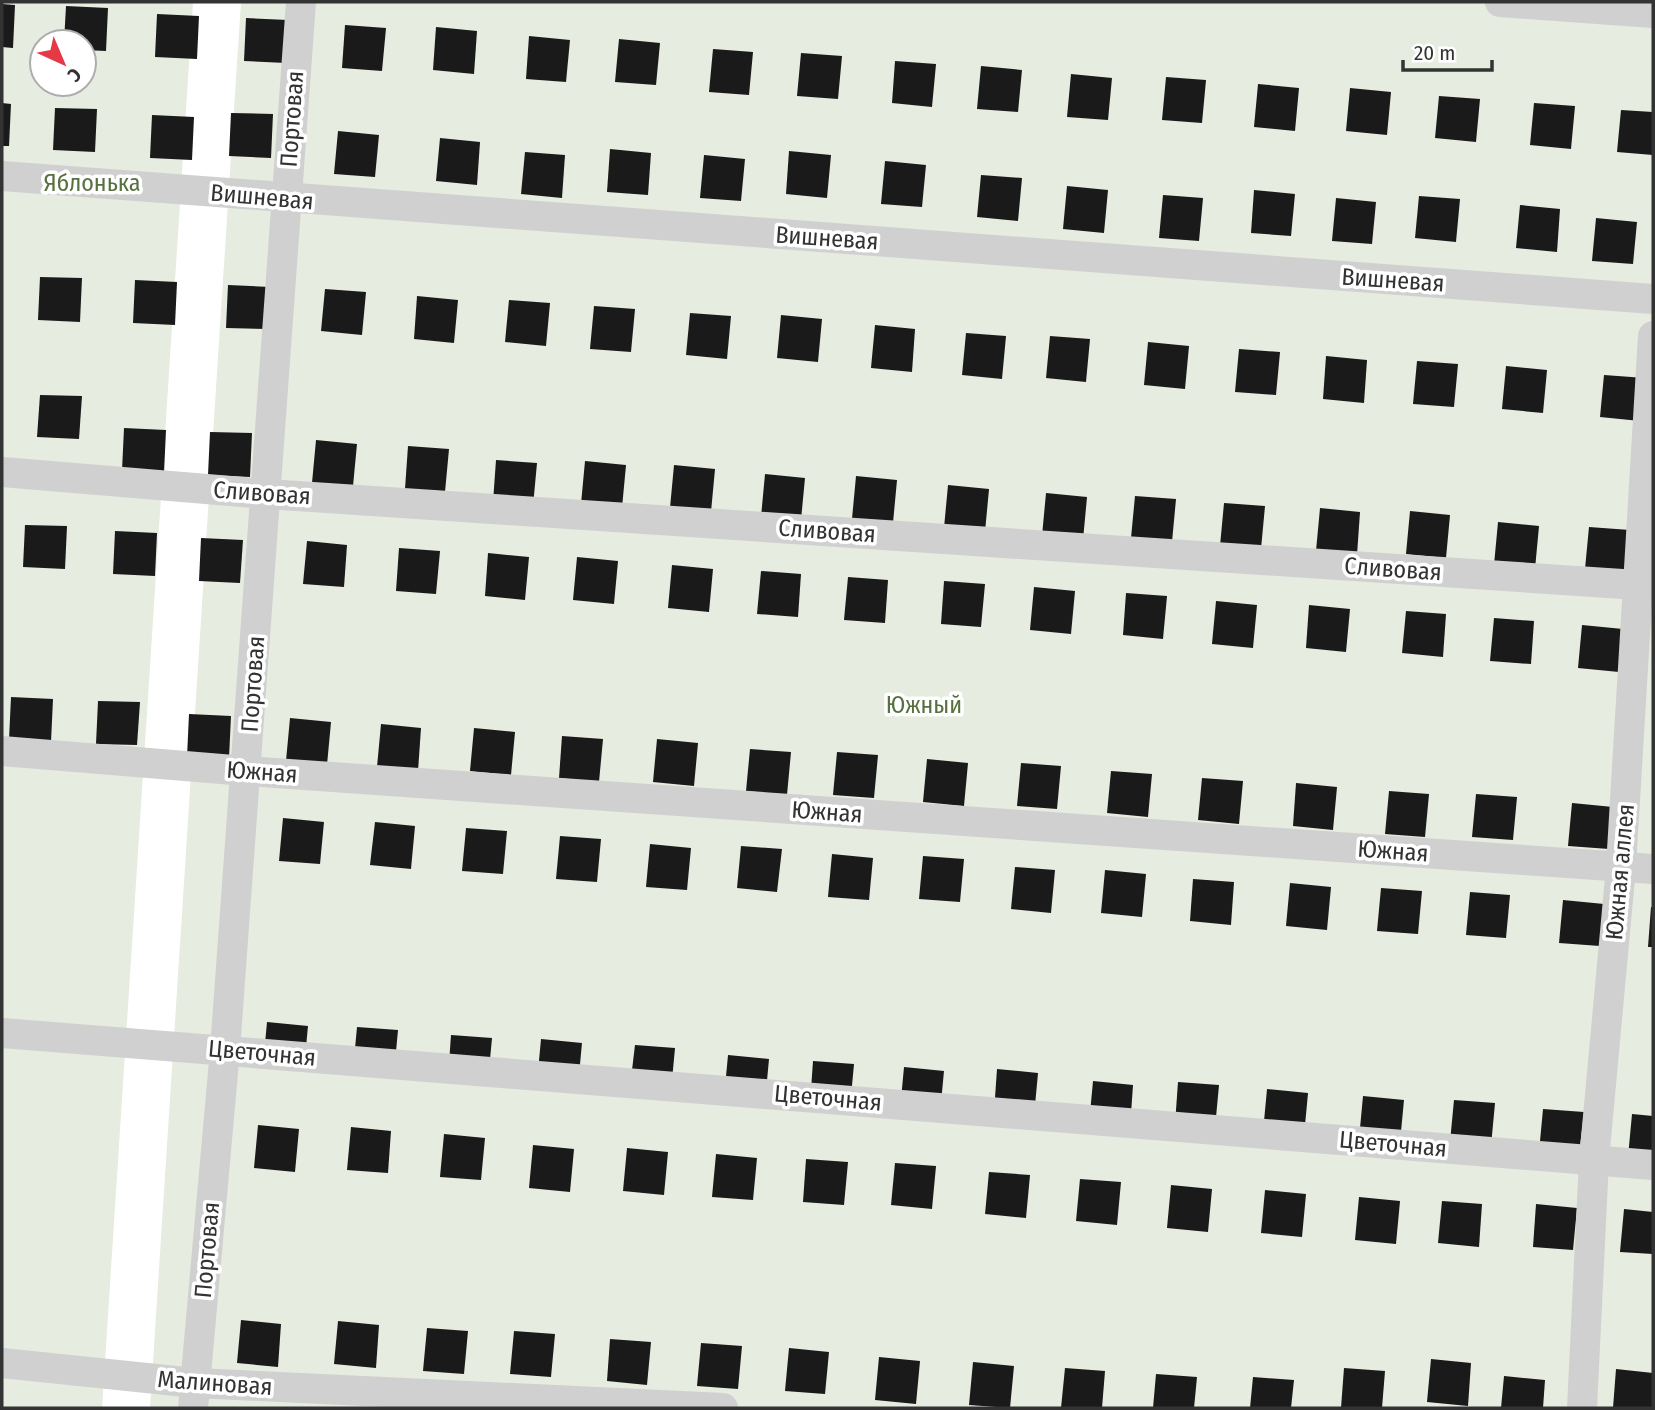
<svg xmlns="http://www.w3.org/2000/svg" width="1655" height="1410" font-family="'Fira Sans Condensed',sans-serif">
<rect width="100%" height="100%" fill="#fff"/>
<g fill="#e6ecdf" fill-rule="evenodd">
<path d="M2,2h191l-91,1406h-100zM42,42h42v42h-42z"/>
<polygon points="241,2 1653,2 1653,1408 150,1408"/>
</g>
<g fill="#1a1a1a">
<polygon points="2,4 15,5 13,48 2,47"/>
<polygon points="66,6 108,8 106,51 84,50 84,42 64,42"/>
<polygon points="157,14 199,16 197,59 155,57"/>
<polygon points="246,18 288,20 286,63 244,61"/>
<polygon points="345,25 386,28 382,71 342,68"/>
<polygon points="436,27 477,31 474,74 433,70"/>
<polygon points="529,36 570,40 566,82 526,79"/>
<polygon points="619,39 660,43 656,85 615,82"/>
<polygon points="713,49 753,52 749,95 709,92"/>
<polygon points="801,53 842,56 838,99 797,96"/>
<polygon points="895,61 936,64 932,107 892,103"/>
<polygon points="981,66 1022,70 1018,112 977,109"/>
<polygon points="1071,74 1112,78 1108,120 1067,117"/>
<polygon points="1166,77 1206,80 1202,123 1162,120"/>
<polygon points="1258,84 1299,88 1295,131 1254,127"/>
<polygon points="1350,88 1391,92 1387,135 1346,131"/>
<polygon points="1439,96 1480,99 1476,142 1435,138"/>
<polygon points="2,103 11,104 9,146 2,146"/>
<polygon points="1534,103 1575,106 1571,149 1530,145"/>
<polygon points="55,108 97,109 95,152 53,150"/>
<polygon points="1621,110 1653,112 1653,155 1617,152"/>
<polygon points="231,113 273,114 271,158 229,156"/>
<polygon points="152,115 194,117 192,160 150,158"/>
<polygon points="338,131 379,135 375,177 334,174"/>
<polygon points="440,138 480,142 477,185 436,181"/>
<polygon points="610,149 651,153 648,195 607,192"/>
<polygon points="789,151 831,155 827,198 786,194"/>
<polygon points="525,152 565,155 562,198 521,194"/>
<polygon points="704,155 745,159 741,201 700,198"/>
<polygon points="885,161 926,165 922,207 881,204"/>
<polygon points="981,175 1022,178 1018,221 977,217"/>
<polygon points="1067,186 1108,190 1104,233 1063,229"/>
<polygon points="1254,190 1295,194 1291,236 1251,233"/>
<polygon points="1163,195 1203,198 1199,241 1159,238"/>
<polygon points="1419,196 1460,199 1456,242 1415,238"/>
<polygon points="1336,198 1376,202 1372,244 1332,241"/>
<polygon points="1520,205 1560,209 1557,252 1516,248"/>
<polygon points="1596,218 1637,222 1633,264 1592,261"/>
<polygon points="40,277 82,278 80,322 38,320"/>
<polygon points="135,280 177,282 175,325 133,323"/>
<polygon points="228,285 270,287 268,329 226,328"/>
<polygon points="325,289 366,292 362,335 321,331"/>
<polygon points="417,296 458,300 454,343 414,339"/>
<polygon points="509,300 550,303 546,346 505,342"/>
<polygon points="594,306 635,309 631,352 590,349"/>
<polygon points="690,313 731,316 727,359 686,355"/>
<polygon points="781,315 822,319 818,362 777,358"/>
<polygon points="875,325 915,329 912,372 871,368"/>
<polygon points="966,333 1006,336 1002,379 962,375"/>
<polygon points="1050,336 1090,339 1086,382 1046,378"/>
<polygon points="1148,342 1189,346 1185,389 1144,385"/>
<polygon points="1239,349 1280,352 1276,395 1235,392"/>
<polygon points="1326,356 1367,360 1364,403 1323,399"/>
<polygon points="1417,361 1458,364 1454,407 1413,404"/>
<polygon points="1506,366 1547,370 1543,413 1502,409"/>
<polygon points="1604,375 1645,378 1640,421 1600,417"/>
<polygon points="40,395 82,396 79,439 37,437"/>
<polygon points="124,428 166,430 164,473 122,471"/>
<polygon points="210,432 252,433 250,477 208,475"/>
<polygon points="316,440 357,444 353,486 312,483"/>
<polygon points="408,446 449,449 445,492 405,489"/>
<polygon points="496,460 537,463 533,506 493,502"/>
<polygon points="585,461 626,465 622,508 581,504"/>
<polygon points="674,465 715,469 711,512 670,508"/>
<polygon points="765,474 805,478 801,520 761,517"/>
<polygon points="856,476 897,480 893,523 852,519"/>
<polygon points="948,485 989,489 985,532 944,528"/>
<polygon points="1046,493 1087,497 1083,540 1042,536"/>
<polygon points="1135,496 1176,499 1172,542 1131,538"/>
<polygon points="1224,503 1265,506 1261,549 1220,546"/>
<polygon points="1320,508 1360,512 1357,555 1316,551"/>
<polygon points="1410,511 1450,515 1446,558 1406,554"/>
<polygon points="1498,522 1539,526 1535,569 1494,565"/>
<polygon points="25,525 67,526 65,569 23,567"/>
<polygon points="1589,527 1630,530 1626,573 1585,569"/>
<polygon points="115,531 157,533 155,576 113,574"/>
<polygon points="201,538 243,540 240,583 199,581"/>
<polygon points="307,541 347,545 344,587 303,584"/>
<polygon points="399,548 440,551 436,594 396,591"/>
<polygon points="488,553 529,557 525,600 485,596"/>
<polygon points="577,557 618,561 614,604 573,600"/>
<polygon points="672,565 713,569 709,612 668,608"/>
<polygon points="761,571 801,574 798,617 757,614"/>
<polygon points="848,577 888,580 885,623 844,620"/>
<polygon points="944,581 985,584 981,627 941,624"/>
<polygon points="1034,587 1075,591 1071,634 1030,630"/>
<polygon points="1126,593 1167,596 1163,639 1123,635"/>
<polygon points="1216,601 1257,605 1253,648 1212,644"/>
<polygon points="1309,605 1350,609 1346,652 1306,648"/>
<polygon points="1406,611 1446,614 1443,657 1402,653"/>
<polygon points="1494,618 1534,621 1531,664 1490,661"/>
<polygon points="1582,625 1623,629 1619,672 1578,668"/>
<polygon points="11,697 53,699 51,742 9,740"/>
<polygon points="98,701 140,702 137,745 96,744"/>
<polygon points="189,714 231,716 229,758 187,757"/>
<polygon points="290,718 331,722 327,765 286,761"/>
<polygon points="381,724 421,728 418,771 377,767"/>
<polygon points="474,728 515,732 511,775 470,771"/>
<polygon points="562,736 603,739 599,782 559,778"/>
<polygon points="657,739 698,743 694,786 653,782"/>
<polygon points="750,749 791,752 787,795 746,791"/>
<polygon points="837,752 878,755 874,798 833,795"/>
<polygon points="927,759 968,763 964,806 923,802"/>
<polygon points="1021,763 1061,766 1057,809 1017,806"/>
<polygon points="1111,771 1152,774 1148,817 1107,813"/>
<polygon points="1202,778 1243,781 1239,824 1198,820"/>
<polygon points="1296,783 1337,787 1333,830 1293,826"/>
<polygon points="1389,791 1429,794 1425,837 1385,834"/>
<polygon points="1476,794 1517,797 1513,840 1472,837"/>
<polygon points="1572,803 1613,807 1609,849 1568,846"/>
<polygon points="283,818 324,822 320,864 279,861"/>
<polygon points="375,822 415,826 411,869 370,865"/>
<polygon points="466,828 507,831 503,874 462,871"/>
<polygon points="560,836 601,839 597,882 556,879"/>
<polygon points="650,844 691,848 687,890 646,887"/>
<polygon points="741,846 782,849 777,892 737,888"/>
<polygon points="832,854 873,858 869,900 828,897"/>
<polygon points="923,856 964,859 960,902 919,899"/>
<polygon points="1015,867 1055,870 1051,913 1011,909"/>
<polygon points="1105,870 1146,874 1142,917 1101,913"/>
<polygon points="1193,879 1234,882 1231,925 1190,921"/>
<polygon points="1290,883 1331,887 1327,930 1286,926"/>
<polygon points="1381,888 1422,891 1418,934 1377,931"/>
<polygon points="1470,892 1510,895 1506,938 1466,935"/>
<polygon points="1563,900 1604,904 1600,946 1559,943"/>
<polygon points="1651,907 1653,907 1653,947 1648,947"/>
<polygon points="267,1022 308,1026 304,1068 263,1065"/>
<polygon points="357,1027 398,1030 394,1073 353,1070"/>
<polygon points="451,1035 492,1038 488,1081 448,1078"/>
<polygon points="541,1039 582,1043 578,1085 537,1082"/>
<polygon points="635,1045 675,1048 671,1091 630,1087"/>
<polygon points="728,1055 769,1059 765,1102 724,1098"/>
<polygon points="813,1061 854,1064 850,1107 810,1104"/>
<polygon points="904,1067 944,1071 940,1113 900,1110"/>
<polygon points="997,1069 1038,1073 1034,1116 994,1112"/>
<polygon points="1093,1081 1133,1085 1130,1128 1089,1124"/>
<polygon points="1178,1082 1219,1085 1215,1128 1175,1124"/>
<polygon points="1267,1089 1308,1093 1304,1136 1263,1132"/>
<polygon points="1363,1096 1404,1100 1400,1142 1359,1139"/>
<polygon points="1454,1100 1495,1103 1491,1146 1450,1142"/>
<polygon points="1543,1109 1584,1112 1579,1155 1539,1152"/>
<polygon points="1632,1114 1653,1116 1653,1159 1628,1157"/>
<polygon points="258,1125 299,1129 295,1172 254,1168"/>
<polygon points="351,1127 391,1131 388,1173 347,1170"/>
<polygon points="444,1134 485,1138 481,1180 440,1177"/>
<polygon points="533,1145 574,1149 570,1192 529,1188"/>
<polygon points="627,1148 668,1152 664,1195 623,1191"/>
<polygon points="716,1154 757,1158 753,1200 712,1197"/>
<polygon points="806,1159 848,1162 844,1205 803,1202"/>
<polygon points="895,1163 936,1166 932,1209 891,1205"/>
<polygon points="989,1172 1030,1175 1026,1218 985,1214"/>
<polygon points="1080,1179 1121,1182 1117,1225 1076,1221"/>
<polygon points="1171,1185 1212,1189 1208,1232 1167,1228"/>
<polygon points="1265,1190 1306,1194 1302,1237 1261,1233"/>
<polygon points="1359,1197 1400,1201 1396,1244 1355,1240"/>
<polygon points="1442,1201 1482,1204 1479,1247 1438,1243"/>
<polygon points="1536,1204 1577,1208 1573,1250 1533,1247"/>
<polygon points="1624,1209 1653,1212 1653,1254 1620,1252"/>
<polygon points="241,1320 281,1324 278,1367 237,1363"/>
<polygon points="338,1321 379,1325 376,1368 334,1364"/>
<polygon points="427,1328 468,1331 464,1374 423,1371"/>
<polygon points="514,1331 555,1334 551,1377 510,1374"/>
<polygon points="610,1339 651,1342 647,1385 607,1381"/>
<polygon points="701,1343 742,1346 738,1389 697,1386"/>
<polygon points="789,1348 829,1352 825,1394 785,1391"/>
<polygon points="879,1357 920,1361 916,1404 875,1400"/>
<polygon points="1431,1359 1471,1363 1468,1406 1427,1402"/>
<polygon points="973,1362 1014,1366 1010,1408 969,1405"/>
<polygon points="1065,1368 1105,1371 1102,1408 1061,1408"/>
<polygon points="1344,1368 1385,1371 1382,1408 1341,1408"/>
<polygon points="1616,1369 1653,1373 1653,1408 1613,1408"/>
<polygon points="1156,1374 1197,1377 1194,1408 1153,1408"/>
<polygon points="1504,1376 1545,1380 1543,1408 1501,1408"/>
<polygon points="1253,1377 1294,1380 1291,1408 1250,1408"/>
</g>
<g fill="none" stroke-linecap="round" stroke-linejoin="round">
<g stroke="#d0d0d0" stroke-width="30">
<polyline points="1500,2 1653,13"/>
<polyline points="2,176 1653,299"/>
<polyline points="2,472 267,494 1653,586"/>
<polyline points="2,751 246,771 1653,869"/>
<polyline points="2,1033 1653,1165"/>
<polyline points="2,1363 195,1383 723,1408"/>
<polyline points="193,1408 225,1050 301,2"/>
<polyline points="1582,1408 1594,1160 1621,867 1653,336"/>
</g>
</g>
<g text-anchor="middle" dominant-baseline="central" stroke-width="7" stroke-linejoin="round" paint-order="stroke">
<g font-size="24" fill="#333" stroke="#fff">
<text transform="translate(292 119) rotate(-86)">Портовая</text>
<text transform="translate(262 197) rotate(5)">Вишневая</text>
<text transform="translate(827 238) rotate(4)">Вишневая</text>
<text transform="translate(1393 280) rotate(4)">Вишневая</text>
<text transform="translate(262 493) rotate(4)">Сливовая</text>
<text transform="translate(827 531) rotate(4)">Сливовая</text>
<text transform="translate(1393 569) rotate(4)">Сливовая</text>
<text transform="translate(253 684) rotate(-86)">Портовая</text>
<text transform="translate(262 772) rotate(4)">Южная</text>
<text transform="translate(827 812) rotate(4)">Южная</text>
<text transform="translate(1393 851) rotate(4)">Южная</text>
<text transform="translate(1620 872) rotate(-85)">Южная аллея</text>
<text transform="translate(262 1053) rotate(5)">Цветочная</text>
<text transform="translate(828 1098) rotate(5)">Цветочная</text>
<text transform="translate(1393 1144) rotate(5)">Цветочная</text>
<text transform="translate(207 1250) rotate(-85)">Портовая</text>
<text transform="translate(215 1383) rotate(4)">Малиновая</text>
</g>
<g font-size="24" fill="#56703f" stroke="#fff">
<text x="92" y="183">Яблонька</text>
<text x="924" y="705">Южный</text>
</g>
</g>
<rect width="1655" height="1410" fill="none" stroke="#333333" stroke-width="7"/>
<g transform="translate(63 63) rotate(136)"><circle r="33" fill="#ffffff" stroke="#adadad" stroke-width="2"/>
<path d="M0-5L12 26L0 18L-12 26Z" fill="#e63946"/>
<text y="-10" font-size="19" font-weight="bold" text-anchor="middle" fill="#333333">С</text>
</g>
<path d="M1403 60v10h89v-10" fill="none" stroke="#333333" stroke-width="3.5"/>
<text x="1414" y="60" font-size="21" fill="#333333" stroke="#ffffff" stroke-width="5" paint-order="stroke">20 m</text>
</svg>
